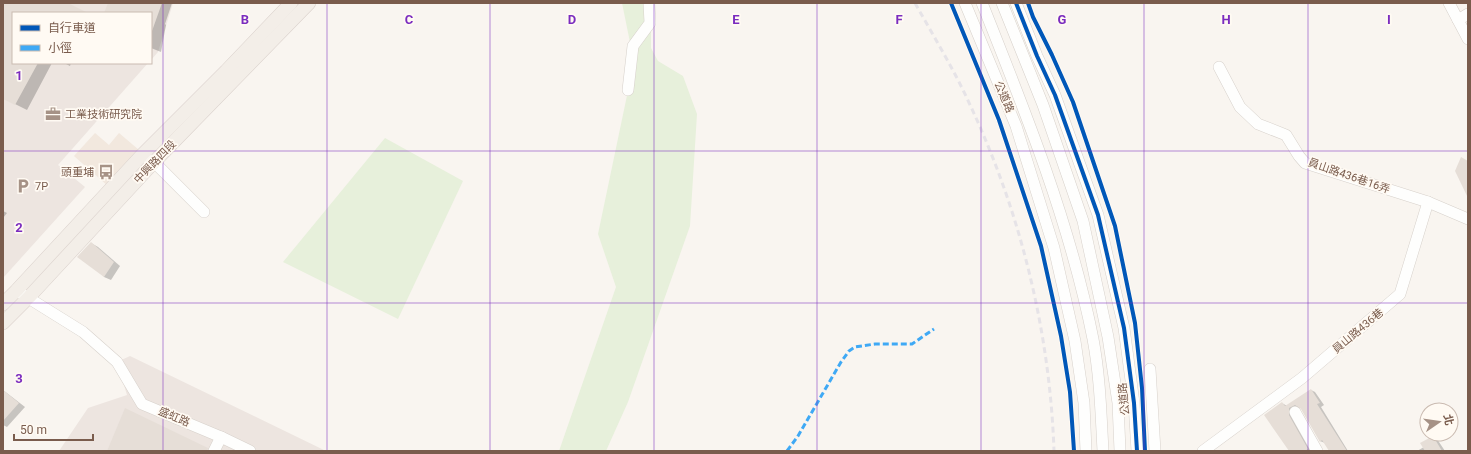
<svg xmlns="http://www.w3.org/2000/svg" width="1471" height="454" font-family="Roboto,'Noto Sans TC',sans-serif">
<rect width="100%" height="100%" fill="#f9f5f0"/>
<polygon fill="#f2e8de" points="95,133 109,145 119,133 139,150 108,186 74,156"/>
<g fill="#ede5e0">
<polygon points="3,3 173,3 158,52 151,60 151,13 13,13 13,63 148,63 58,165 85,187 3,278"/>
<polygon points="130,356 326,451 59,451 88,408 127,395 117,362"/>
</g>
<g fill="#e7f0db">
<polygon points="622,3 651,3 651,48 658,61 683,76 697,114 690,226 628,402 606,451 559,451 616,287 598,234 634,62"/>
<polygon points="385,138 463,181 398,319 283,262"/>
</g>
<g fill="#0003">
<polygon points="3,3 66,3 86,13 13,13 13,63 52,63 27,110 3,98"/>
<polygon points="109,3 172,3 165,24 166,25 161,52 151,48 151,13 105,13"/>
<polygon points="64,63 71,63 70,66"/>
<polygon points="3,211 7,213 3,218"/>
<polygon points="91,243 98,247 120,266 111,280 104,277"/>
<polygon points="3,390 25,407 7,427 3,425"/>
<polygon points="1311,390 1315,392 1324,405 1321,407 1348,451 1330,451 1325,443 1320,441 1302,408 1297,408 1312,451 1290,451 1282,403 1287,406"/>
<polygon points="1433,437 1437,439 1445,451 1417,451 1424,447"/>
</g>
<g fill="#e6ded7">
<polygon points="3,3 68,3 88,13 13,13 13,63 38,63 15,105 3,99"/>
<polygon points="108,3 162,3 152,31 151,31 151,13 104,13"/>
<polygon points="1461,157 1468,161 1468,198 1455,171"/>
<polygon points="91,242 114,262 104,277 77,257"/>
<polygon points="1311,389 1320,403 1317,404 1347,451 1329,451 1322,440 1320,442 1301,409 1295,405 1289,408 1289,415 1308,449 1305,451 1289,451 1264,415 1282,402 1285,406"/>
<polygon points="3,390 19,403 3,421"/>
<polygon points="125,408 208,448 207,451 107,451"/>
<polygon points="1433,436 1442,451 1425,451 1420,443"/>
</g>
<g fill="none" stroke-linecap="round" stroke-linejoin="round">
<g stroke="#d7d1cb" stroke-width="12">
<g id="minor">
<polyline points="965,3 1016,126 1054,248 1075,341 1084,403 1086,451"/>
<path d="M982,3c44,110 88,220 111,336 7,37 8,75 10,112"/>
<polyline points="1002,3 1043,105 1083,221 1108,337 1118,403 1120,451"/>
<polyline points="1016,3 1037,56 1055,95 1098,215 1124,328 1134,403 1137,451"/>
<polyline points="1449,3 1468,39"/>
<polyline points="1458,20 1468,14"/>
<polyline points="1219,67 1240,107 1258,124 1286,135 1299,156 1305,163 1428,202 1468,219"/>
<polyline points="628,90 633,46 650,23 649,3"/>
<polyline points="148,159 154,162 204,212"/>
<polyline points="22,294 83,332 117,362 142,404 221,437 250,451"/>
<polyline points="1150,369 1155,451"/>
<polyline points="1295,412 1317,451"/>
<polyline points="214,451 221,437"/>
<polyline points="1203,451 1302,378 1400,294 1428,202"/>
</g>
</g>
<g stroke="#dad1cc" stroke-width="14">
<g id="major">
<polyline points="3,304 16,291 142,155 226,71 291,3"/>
<polyline points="3,323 29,297 154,162 309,3"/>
</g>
</g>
<use href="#minor" stroke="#fefefd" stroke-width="11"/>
<use href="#major" stroke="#f3eee8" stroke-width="13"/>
<path stroke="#e6e3e7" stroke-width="3" stroke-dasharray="6 4" stroke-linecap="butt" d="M915,3c19,34 40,68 56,104 50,107 79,226 83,344"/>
<polyline stroke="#3fa9f5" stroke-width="3" stroke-dasharray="6 3" stroke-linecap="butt" points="787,451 798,436 841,362 849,351 855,347 875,344 912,344 934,329"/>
<g stroke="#fffaf3" stroke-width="6">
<g id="cycleway">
<polyline points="951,3 999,120 1041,246 1061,336 1070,392 1074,451"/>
<polyline points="1016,3 1037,56 1055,95 1098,215 1124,328 1134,403 1137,451"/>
<polyline points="1028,3 1033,17 1052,55 1073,102 1115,226 1135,323 1142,388 1145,451"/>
</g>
</g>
<use href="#cycleway" stroke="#0057b8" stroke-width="4"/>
</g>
<path fill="none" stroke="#7b2cbf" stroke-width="1" stroke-opacity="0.55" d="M163,3v448M327,3v448M490,3v448M654,3v448M817,3v448M981,3v448M1144,3v448M1308,3v448M3,151h1465M3,303h1465"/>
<defs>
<g id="office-bare" transform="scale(1.2)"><path d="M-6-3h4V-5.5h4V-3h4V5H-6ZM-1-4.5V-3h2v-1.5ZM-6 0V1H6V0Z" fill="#a69286" stroke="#fffaf3" stroke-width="2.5" paint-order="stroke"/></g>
<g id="bus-bare" transform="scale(1.2)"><path d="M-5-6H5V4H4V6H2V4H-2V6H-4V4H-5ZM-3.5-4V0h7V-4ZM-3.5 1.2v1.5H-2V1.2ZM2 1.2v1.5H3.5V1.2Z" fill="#a69286" stroke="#fffaf3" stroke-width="2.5" paint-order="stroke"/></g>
<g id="parking-bare" transform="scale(1.2)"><path d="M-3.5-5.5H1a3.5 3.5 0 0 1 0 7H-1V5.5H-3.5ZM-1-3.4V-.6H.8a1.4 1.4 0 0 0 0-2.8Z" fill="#a69286" stroke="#fffaf3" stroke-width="2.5" paint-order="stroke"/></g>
</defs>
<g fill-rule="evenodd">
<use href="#office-bare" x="53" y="114"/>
<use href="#bus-bare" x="106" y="172"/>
<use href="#parking-bare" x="23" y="186"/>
</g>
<g text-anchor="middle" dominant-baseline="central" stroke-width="3.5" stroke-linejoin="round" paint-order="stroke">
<g font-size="11" fill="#7a5c4d" stroke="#fffaf3">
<text transform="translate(1004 97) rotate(67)">公道路</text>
<text transform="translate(155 162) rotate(-46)">中興路四段</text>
<text transform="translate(1349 176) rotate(19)">員山路436巷16弄</text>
<text transform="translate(1358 331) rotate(-40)">員山路436巷</text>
<text transform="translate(1124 399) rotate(-96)">公道路</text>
<text transform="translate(174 417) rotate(23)">盛虹路</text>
</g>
<g font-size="11" fill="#7a5c4d" stroke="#fffaf3" text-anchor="start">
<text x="65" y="114">工業技術研究院</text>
<text x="94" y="172" text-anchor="end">頭重埔</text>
<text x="35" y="186">7P</text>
</g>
</g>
<g font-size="13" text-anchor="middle" font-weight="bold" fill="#7b2cbf" stroke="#fffaf3" stroke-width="3.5" stroke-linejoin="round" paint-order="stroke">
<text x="245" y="24">B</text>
<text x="409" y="24">C</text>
<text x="572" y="24">D</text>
<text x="736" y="24">E</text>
<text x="899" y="24">F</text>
<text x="1062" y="24">G</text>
<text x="1226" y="24">H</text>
<text x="1389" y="24">I</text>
<text x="19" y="80">1</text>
<text x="19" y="232">2</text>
<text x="19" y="383">3</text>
</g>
<rect width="1471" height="454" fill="none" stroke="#7a5c4d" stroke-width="8"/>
<rect x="12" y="12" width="140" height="52" fill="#fffaf3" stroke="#cabbb1"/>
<rect x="20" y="25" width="20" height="6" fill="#0057b8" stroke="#cabbb1"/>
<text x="48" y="32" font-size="12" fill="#7a5c4d">自行車道</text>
<rect x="20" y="45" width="20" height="6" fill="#3fa9f5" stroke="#cabbb1"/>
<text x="48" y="52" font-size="12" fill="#7a5c4d">小徑</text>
<g transform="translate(1439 422) rotate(77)"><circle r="19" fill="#fffaf3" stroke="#cabbb1"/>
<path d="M0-3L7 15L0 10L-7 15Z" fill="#a69286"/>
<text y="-6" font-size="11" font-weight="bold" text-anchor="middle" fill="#7a5c4d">北</text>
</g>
<path d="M14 434v6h79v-6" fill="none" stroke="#7a5c4d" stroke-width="2"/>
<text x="20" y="434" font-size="12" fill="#7a5c4d" stroke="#fffaf3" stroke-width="3" paint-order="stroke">50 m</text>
</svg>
